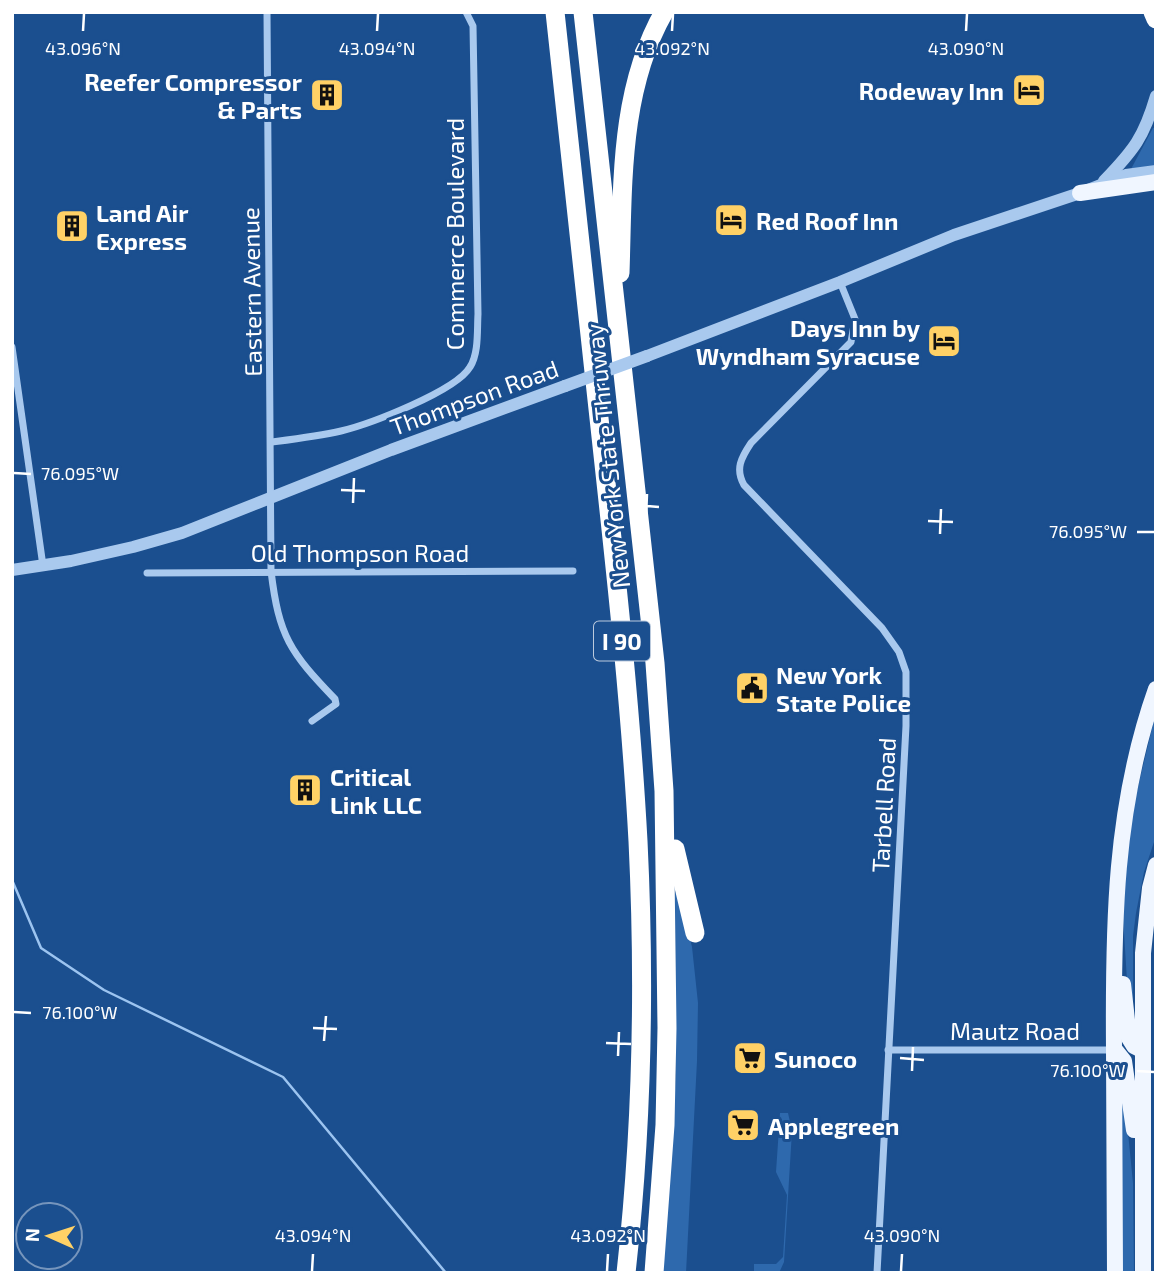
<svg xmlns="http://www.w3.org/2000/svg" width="1168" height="1285" font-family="'Exo 2',sans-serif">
<rect width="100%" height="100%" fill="#1b4f8f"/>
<g fill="#2e69ad">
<polygon points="1156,127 1156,168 1131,169 1153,128"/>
<polygon points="1156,712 1156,836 1144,872 1136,913 1133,936 1133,1028 1130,1028 1122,901 1130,820"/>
<polygon points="675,892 683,908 692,947 698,1003 697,1061 686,1273 663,1273 676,1075"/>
<polygon points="1122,1072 1133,1183 1134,1273 1120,1273"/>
<polygon points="780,1113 788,1113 792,1131 784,1262 779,1273 754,1273 754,1264 776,1264 783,1257 787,1195 776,1172"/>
</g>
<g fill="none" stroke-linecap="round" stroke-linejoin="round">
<polyline stroke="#9cc4f0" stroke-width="2.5" points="12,880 41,948 104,990 283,1077 446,1273"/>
<g stroke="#a9c9ee" stroke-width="7">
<path d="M267,12l4,559c8,66 19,81 64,128l1,5 -24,17"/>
<path d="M840,282l15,37 -4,23 -100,101c-10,15 -16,26 -7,42l138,143 17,24 7,20v54l-29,547"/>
<polyline points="12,347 43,566"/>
<path d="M272,442c23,-3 47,-6 69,-11 29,-7 115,-40 129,-64 9,-14 7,-37 8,-53l-5,-288 -7,-14"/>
<polyline points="147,573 573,571"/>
<polyline points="888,1050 1113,1050"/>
</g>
<g stroke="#a9c9ee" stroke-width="12">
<path d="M1104,181c30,-31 40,-44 52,-85"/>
<polyline points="647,356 840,282 954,235 1080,193 1126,175 1156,171"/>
<polyline points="12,570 71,561 133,547 182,533 391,450 565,386"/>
</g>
<g stroke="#f0f6ff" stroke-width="16">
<polyline points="1080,193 1156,182"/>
<polyline points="1123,984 1129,1038 1134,1046 1142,1050"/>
<polyline points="1116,1051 1124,1061 1134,1130"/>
<path d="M1115,1273c0,-74 -1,-149 -1,-223 -1,-123 0,-243 42,-361"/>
<polyline points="1143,1273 1143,953 1150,888 1156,865"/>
</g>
<g stroke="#fff" stroke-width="19">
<path d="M555,12c16,148 32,295 48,443 14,128 28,257 35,386 7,143 4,289 -12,432"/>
<polyline points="583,12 655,663 664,791 667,1028 665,1125 654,1273"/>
<polyline points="1153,12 1156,19"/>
<path d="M620,273c3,-88 -1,-182 44,-261"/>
<polyline points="675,849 695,933"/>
</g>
<polyline stroke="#a9c9ee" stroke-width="12" points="565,386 647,356"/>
</g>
<path fill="none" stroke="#fff" stroke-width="2.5" d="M83,31l1,-17M377,31l1,-17M672,31l1,-17M966,31l1,-17M14,473l17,1M341,490l24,1M353,503l1,-25M635,505l24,2M646,518l1,-24M928,521l25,1M1137,532h17M940,534l1,-25M14,1012l17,1M313,1028l24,1M324,1041l2,-25M606,1043l25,1M618,1056l1,-24M900,1058l24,2M912,1071l1,-24M1137,1071l17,1M312,1271l1,-17M607,1271l1,-17M901,1271l1,-17"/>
<defs>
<g id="hotel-square" transform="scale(1.75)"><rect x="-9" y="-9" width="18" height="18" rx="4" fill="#ffd166" stroke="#1b4f8f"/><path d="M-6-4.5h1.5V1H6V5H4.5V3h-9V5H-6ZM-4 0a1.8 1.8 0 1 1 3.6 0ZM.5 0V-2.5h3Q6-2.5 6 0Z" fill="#111"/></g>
<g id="building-square" transform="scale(1.75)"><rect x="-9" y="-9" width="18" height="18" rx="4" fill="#ffd166" stroke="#1b4f8f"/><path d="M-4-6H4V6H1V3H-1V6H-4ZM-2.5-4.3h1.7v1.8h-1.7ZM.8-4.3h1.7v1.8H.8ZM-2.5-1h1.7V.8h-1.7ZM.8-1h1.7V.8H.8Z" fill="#111"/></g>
<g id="civic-square" transform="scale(1.75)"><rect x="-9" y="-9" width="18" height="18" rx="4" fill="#ffd166" stroke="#1b4f8f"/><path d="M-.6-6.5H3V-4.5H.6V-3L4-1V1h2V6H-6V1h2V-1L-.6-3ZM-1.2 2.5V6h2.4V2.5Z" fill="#111"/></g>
<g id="supermarket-square" transform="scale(1.75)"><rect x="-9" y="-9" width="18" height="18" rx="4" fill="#ffd166" stroke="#1b4f8f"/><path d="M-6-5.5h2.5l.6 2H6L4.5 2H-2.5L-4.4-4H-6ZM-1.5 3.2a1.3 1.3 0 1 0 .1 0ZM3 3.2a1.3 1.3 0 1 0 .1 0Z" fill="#111"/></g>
</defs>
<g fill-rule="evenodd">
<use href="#hotel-square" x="1029" y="90"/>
<use href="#building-square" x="327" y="95"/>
<use href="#hotel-square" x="731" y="220"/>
<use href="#building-square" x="72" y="226"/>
<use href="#hotel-square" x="944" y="341"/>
<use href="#civic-square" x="752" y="688"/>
<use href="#building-square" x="305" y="790"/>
<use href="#supermarket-square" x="750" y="1058"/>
<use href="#supermarket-square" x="743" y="1125"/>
</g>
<g text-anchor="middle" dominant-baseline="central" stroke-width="6" stroke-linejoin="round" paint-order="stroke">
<rect fill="#1b4f8f" stroke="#bbcadd" stroke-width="2" x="594" y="621.5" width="56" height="39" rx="5"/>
<g font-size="23" font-weight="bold" fill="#fff">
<text x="622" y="641">I 90</text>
</g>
<g font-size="24" font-weight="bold" fill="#fff" stroke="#1b4f8f" text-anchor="start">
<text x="302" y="81" text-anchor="end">Reefer Compressor<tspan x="302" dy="28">&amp; Parts</tspan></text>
<text x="1004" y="90" text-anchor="end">Rodeway Inn</text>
<text x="96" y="212">Land Air<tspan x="96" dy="28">Express</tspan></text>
<text x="756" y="220">Red Roof Inn</text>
<text x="920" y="327" text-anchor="end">Days Inn by<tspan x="920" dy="28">Wyndham Syracuse</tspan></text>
<text x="776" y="674">New York<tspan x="776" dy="28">State Police</tspan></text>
<text x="330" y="776">Critical<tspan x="330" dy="28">Link LLC</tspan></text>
<text x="774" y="1058">Sunoco</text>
<text x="768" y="1125">Applegreen</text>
</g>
<g font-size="24" fill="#fff" stroke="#1b4f8f">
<text transform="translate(454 234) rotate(-90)">Commerce Boulevard</text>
<text transform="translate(251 292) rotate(-91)">Eastern Avenue</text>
<text transform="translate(474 397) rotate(-20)">Thompson Road</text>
<text transform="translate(607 456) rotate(-96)">New York State Thruway</text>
<text x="360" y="552">Old Thompson Road</text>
<text transform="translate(883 805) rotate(-87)">Tarbell Road</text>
<text x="1015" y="1030">Mautz Road</text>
</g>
</g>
<g font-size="18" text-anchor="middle" fill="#fff" stroke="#1b4f8f" stroke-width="6" stroke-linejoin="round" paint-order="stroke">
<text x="83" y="55">43.096°N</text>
<text x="377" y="55">43.094°N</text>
<text x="672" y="55">43.092°N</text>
<text x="966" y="55">43.090°N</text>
<text x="80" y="480">76.095°W</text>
<text x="1088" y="538">76.095°W</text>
<text x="80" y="1019">76.100°W</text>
<text x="1088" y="1077">76.100°W</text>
<text x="313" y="1242">43.094°N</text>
<text x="608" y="1242">43.092°N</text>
<text x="902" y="1242">43.090°N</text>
</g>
<rect width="1168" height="1285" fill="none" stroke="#ffffff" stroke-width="28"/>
<g transform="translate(49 1236) rotate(273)"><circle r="33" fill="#1b4f8f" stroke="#7695bc" stroke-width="2"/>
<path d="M0-5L12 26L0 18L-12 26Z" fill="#ffd166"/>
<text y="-10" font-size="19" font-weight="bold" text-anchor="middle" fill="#ffffff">N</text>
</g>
</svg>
